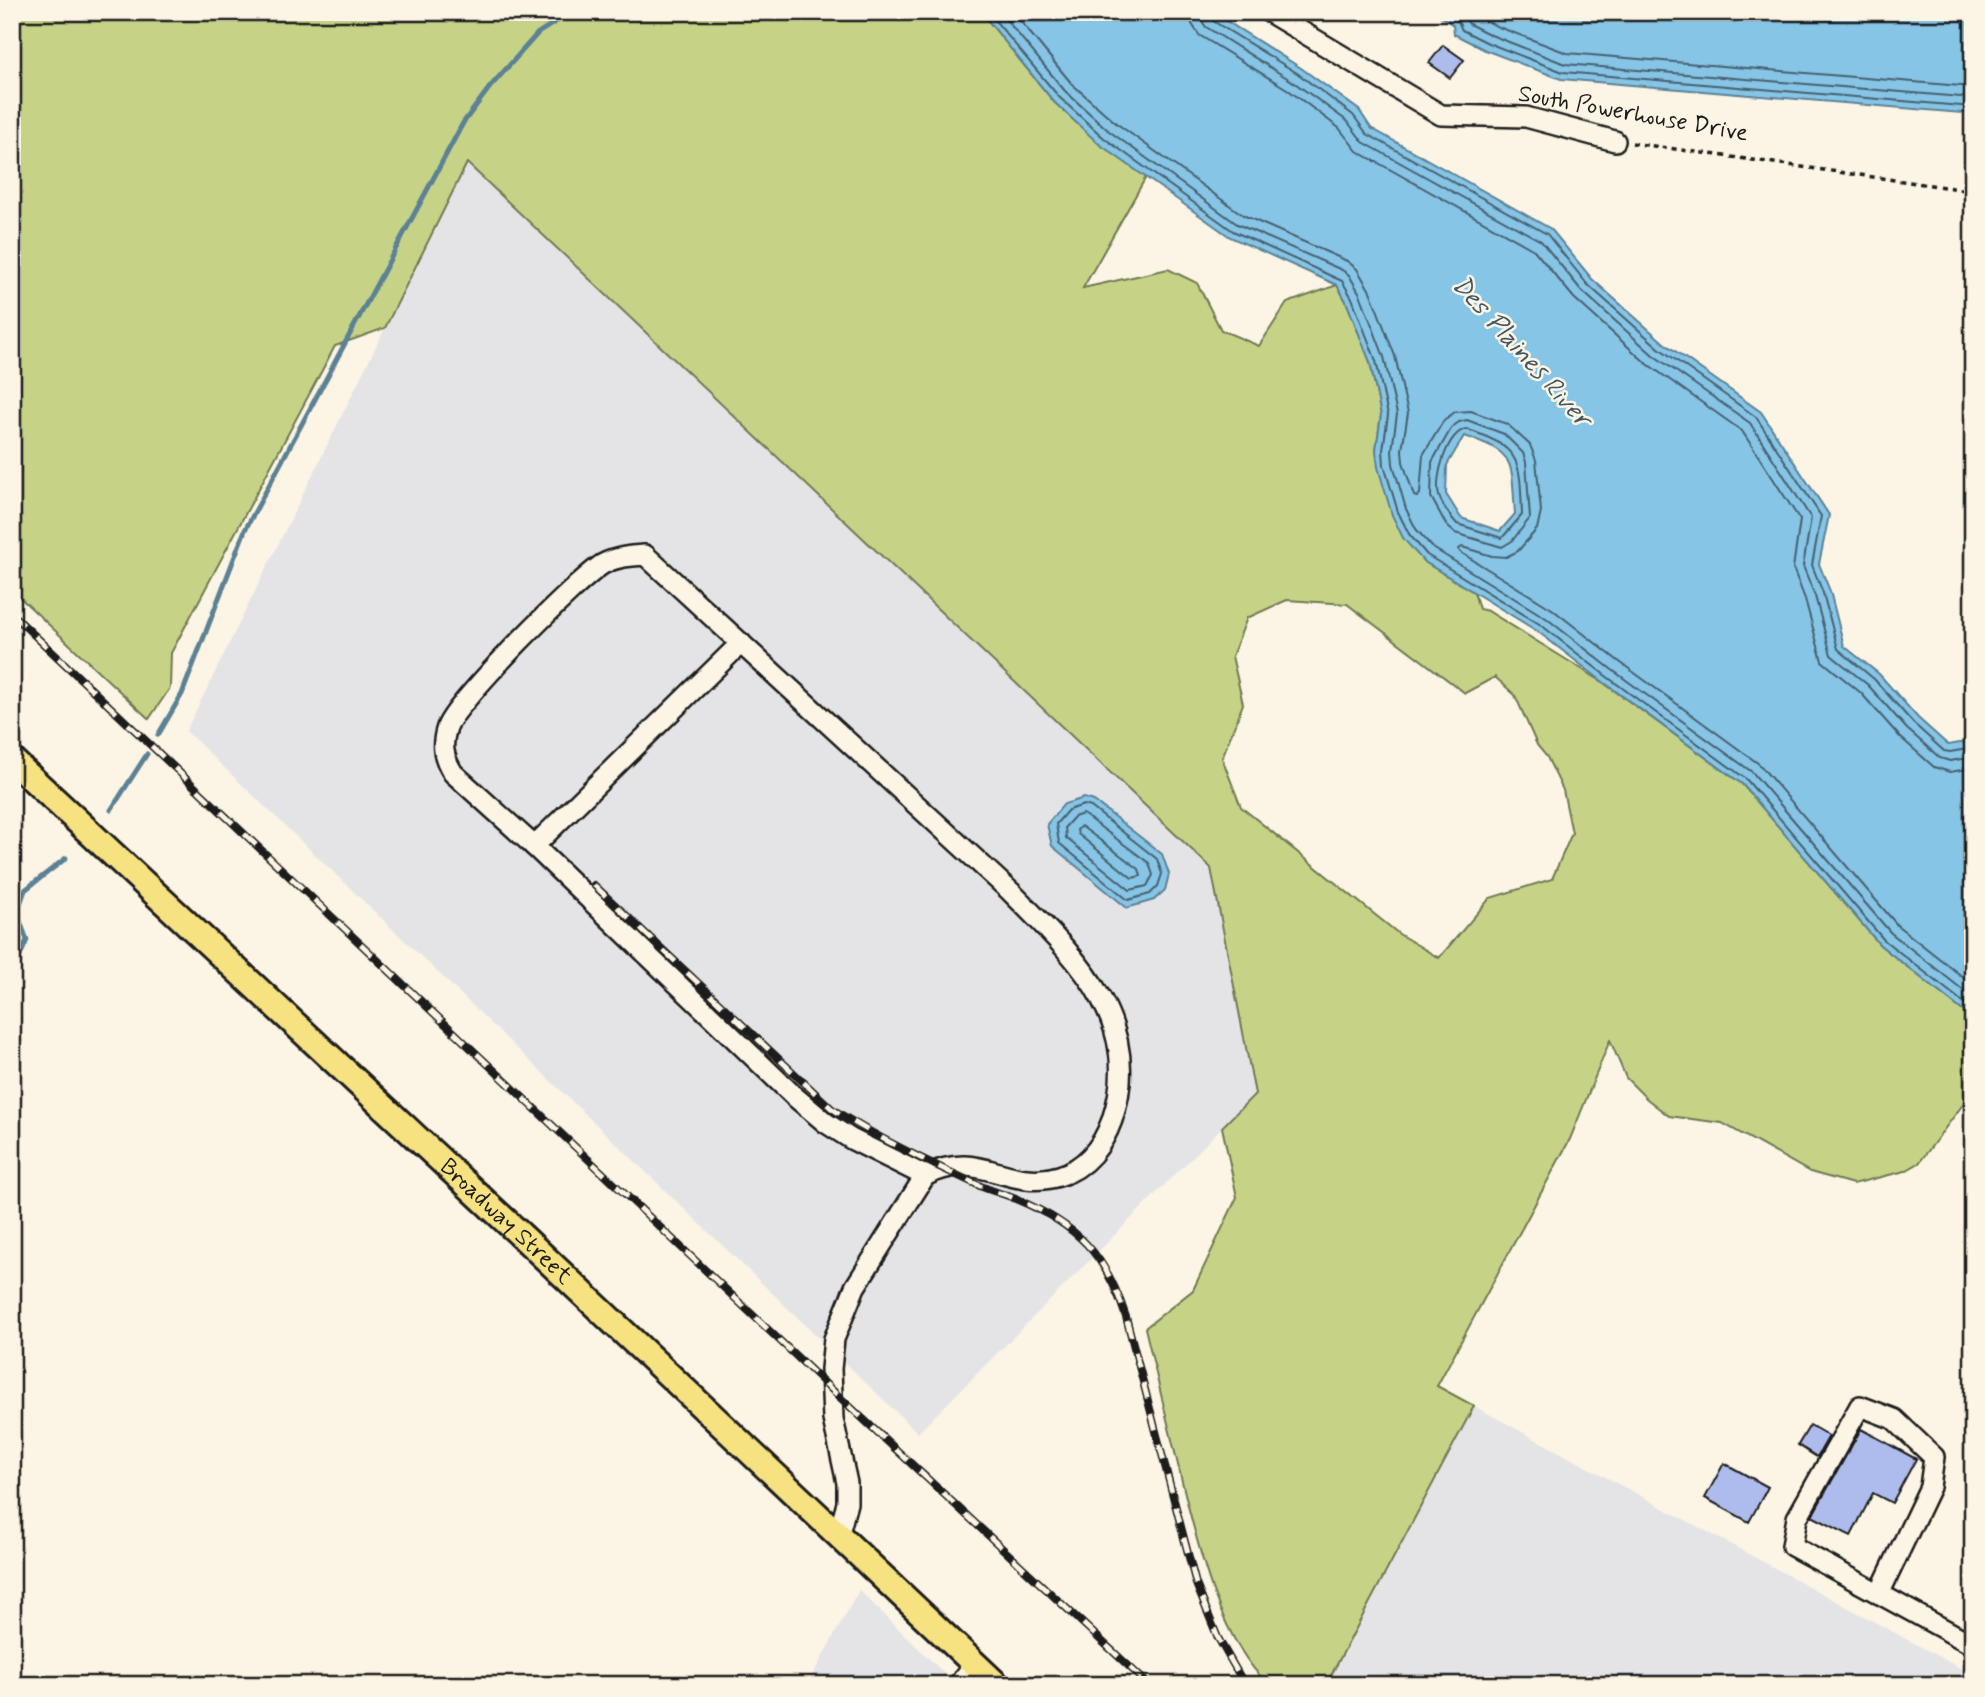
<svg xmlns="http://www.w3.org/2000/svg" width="1985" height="1697" font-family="Mynerve,sans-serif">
<rect width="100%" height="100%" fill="#fcf5e5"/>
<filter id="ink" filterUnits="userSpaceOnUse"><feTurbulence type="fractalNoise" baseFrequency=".0143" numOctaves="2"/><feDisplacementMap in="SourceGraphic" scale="14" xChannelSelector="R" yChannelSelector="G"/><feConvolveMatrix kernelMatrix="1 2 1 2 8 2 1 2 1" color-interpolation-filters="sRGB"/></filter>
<g filter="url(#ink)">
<g fill="#e4e4e7">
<polygon points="467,162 1211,868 1255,1094 918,1433 186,731"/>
<polygon points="1474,1406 1973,1675 1973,1685 1326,1685"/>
<polygon points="859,1590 956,1685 807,1685"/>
</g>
<path fill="#c6d387" stroke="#717852" stroke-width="2" fill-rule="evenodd" d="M12,12h969l73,90 45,41 47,34 -63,111 85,-19 29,14 24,47 38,16 28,-43 50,-18 9,16 24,61 11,53 -5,35 47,111 51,31 5,17 9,2 113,70 141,103 138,161 93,74v72l-54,72 -14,8 -52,13 -43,-12 -88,-49 -53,-7 -22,-17 -21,-21 -16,-38 -40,99 -133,247 37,20 -148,279h-57c-53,-49 -73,-148 -90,-216 -11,-47 -23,-94 -34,-141l48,-38 44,-93 -15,-70 33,-33 -44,-226 -744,-705 -82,165 -50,18 -164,307 -1,35 -21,31 -137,-129zM1287,600l60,4 118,89 30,-16 20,18 22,50 10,12 16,33 9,43 -20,46 -62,19 -51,60 -40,-24 -158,-127 -19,-49 21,-54 -11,-48 15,-38z"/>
<g fill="#86c5e6" stroke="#5c8195" stroke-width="2" fill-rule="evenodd">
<path d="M981,12h231l89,56 58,42 12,18 180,101 41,50 72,64 97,69 68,103 -10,49 11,27 14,55 35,28 39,44 30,27 25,-4v278l-93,-74 -138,-161 -140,-103 -65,-50 -114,-70 -20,-23 -11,-23 -14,-48 -2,-17 5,-35 -11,-53 -24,-61 -9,-16 -107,-48 -131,-93 -45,-42zM1464,436c54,16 47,28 51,78l-15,17 -39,-13 -15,-24 1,-29z"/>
<polygon points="1435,12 1973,12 1973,114 1561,79 1485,50 1454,34 1453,25"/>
<polygon points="1084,798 1094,801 1162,854 1169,874 1165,890 1154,900 1127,908 1052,846 1047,824 1064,804"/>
</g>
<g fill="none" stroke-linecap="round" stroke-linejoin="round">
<g stroke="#46606d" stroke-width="2">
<polyline points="988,12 1059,97 1104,138 1233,231 1342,281 1352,298 1376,361 1388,415 1383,450 1384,465 1398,512 1409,534 1427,555 1541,625 1606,676 1746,779 1884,940 1973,1010"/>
<polyline points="1000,12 1065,91 1109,131 1237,224 1342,270 1349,275 1360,294 1384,357 1397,414 1392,450 1393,464 1406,509 1416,529 1433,548 1546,618 1611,669 1752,772 1891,933 1973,998"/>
<polyline points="1013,12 1072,84 1116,123 1243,215 1347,261 1357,269 1370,291 1395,356 1408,413 1402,450 1403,462 1414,496 1417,497 1420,494 1423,455 1444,420 1455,412 1471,411 1507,424 1530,445 1536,460 1541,511 1537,529 1518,551 1506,557 1492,556 1462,547 1459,549 1460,552 1552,609 1617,660 1759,764 1898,926 1973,985"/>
<polyline points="1190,12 1192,24 1199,35 1287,89 1339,128 1357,151 1534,250 1574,298 1646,363 1742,431 1800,520 1793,568 1805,599 1822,661 1861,693 1900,737 1934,767 1950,772 1973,768"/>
<polyline points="1200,12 1201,20 1206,27 1292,81 1347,121 1363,142 1541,241 1581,290 1653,355 1750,423 1811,518 1803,566 1815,596 1831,655 1868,685 1907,729 1940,758 1950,761 1973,757"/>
<polyline points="1209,12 1213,21 1297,73 1353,115 1367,134 1547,234 1587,284 1659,348 1756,417 1821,516 1812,565 1823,593 1838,649 1874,679 1913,723 1944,751 1950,752 1973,748"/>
<polyline points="1447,12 1458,21 1462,30 1488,43 1563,72 1973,107"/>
<polyline points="1462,12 1469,24 1491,35 1565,64 1973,98"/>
<polyline points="1475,12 1478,16 1496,26 1567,53 1973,87"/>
<polygon points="1467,420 1504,434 1523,453 1526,462 1530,518 1512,541 1502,547 1455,533 1447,526 1431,497 1432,462 1452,427 1459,422"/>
<path d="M1466,429c56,19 54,31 56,86l-20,23 -45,-14c-6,-7 -15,-19 -18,-28 -5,-18 8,-63 27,-67z"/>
<polygon points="1084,805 1091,807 1157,859 1162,874 1158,886 1150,894 1128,900 1059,843 1056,824 1068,810"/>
<polygon points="1083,814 1149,863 1153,875 1147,886 1130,890 1066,838 1065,827 1074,817"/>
<polygon points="1081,826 1139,869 1141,876 1132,878 1078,834 1077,830"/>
</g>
<g stroke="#5c8195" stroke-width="5">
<polyline points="158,735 182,694 245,530 463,123 490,87 538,33 571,12"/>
<polyline points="111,810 147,754"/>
<polyline points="12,974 27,940 17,913 25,890 66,858"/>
</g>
</g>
<g fill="#adbcec" stroke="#1c1c1c" stroke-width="2">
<polygon points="1443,45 1464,60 1450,78 1429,63"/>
<polygon points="1810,1425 1829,1436 1817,1457 1798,1445"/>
<polygon points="1861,1429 1916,1459 1892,1503 1873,1493 1851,1536 1812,1516"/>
<polygon points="1724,1463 1768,1487 1749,1522 1705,1498"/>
</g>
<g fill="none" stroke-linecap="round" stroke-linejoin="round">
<g stroke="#1c1c1c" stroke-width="24">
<g id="minor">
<polyline points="1269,12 1441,115 1526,117 1615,141"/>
<polyline points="534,846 741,643"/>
<path d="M838,1537l9,-34v-20l-14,-64 -2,-50 3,-30 21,-52 70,-111 -74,-37 -25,-16 -32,-27 -260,-250 -81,-73c-10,-16 -12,-28 -6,-46 9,-25 130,-147 156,-163 13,-7 27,-8 42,-9l365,336c63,64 136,129 102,229 -9,25 -26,48 -53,56 -53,16 -79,-29 -134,0"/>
<polyline points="1879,1594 1930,1487 1934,1457 1894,1419 1860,1406 1797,1518 1792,1546 1973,1645"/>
<polyline points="958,1685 975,1664"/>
</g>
</g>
<g stroke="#1c1c1c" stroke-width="30">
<g id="major">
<path id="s1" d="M12,760l512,478 473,447"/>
</g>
</g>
<polyline stroke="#1c1c1c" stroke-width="3.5" stroke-dasharray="5 5" stroke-linecap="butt" points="1632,143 1973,191"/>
<use href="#minor" stroke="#fcf5e5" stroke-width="19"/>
<use href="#major" stroke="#f7e281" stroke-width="24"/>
<g stroke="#1c1c1c" stroke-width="8">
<g id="rail">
<polyline points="12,614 831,1389 1149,1685"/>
<path d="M594,885l237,223c46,30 97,54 147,77 13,6 27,9 40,15 60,25 88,55 108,117l70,267 22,54 27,47"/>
</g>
</g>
<use href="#rail" stroke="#fcf5e5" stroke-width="5" stroke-dasharray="16" stroke-linecap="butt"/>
</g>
</g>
<g text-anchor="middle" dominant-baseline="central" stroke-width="5" stroke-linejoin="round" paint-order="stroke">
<g font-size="24" fill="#1c1c1c" stroke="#fcf5e5">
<text transform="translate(1633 114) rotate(10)">South Powerhouse Drive</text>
<text stroke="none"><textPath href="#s1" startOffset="676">Broadway Street</textPath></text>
</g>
<g font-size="26" font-style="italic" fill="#415763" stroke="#fcf5e5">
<text transform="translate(1521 352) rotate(48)">Des Plaines River</text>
</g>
</g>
<rect width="1985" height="1697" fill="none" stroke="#fcf5e5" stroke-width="42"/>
<rect x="21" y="21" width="1943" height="1655" fill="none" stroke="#1c1c1c" stroke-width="2.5" filter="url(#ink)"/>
</svg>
